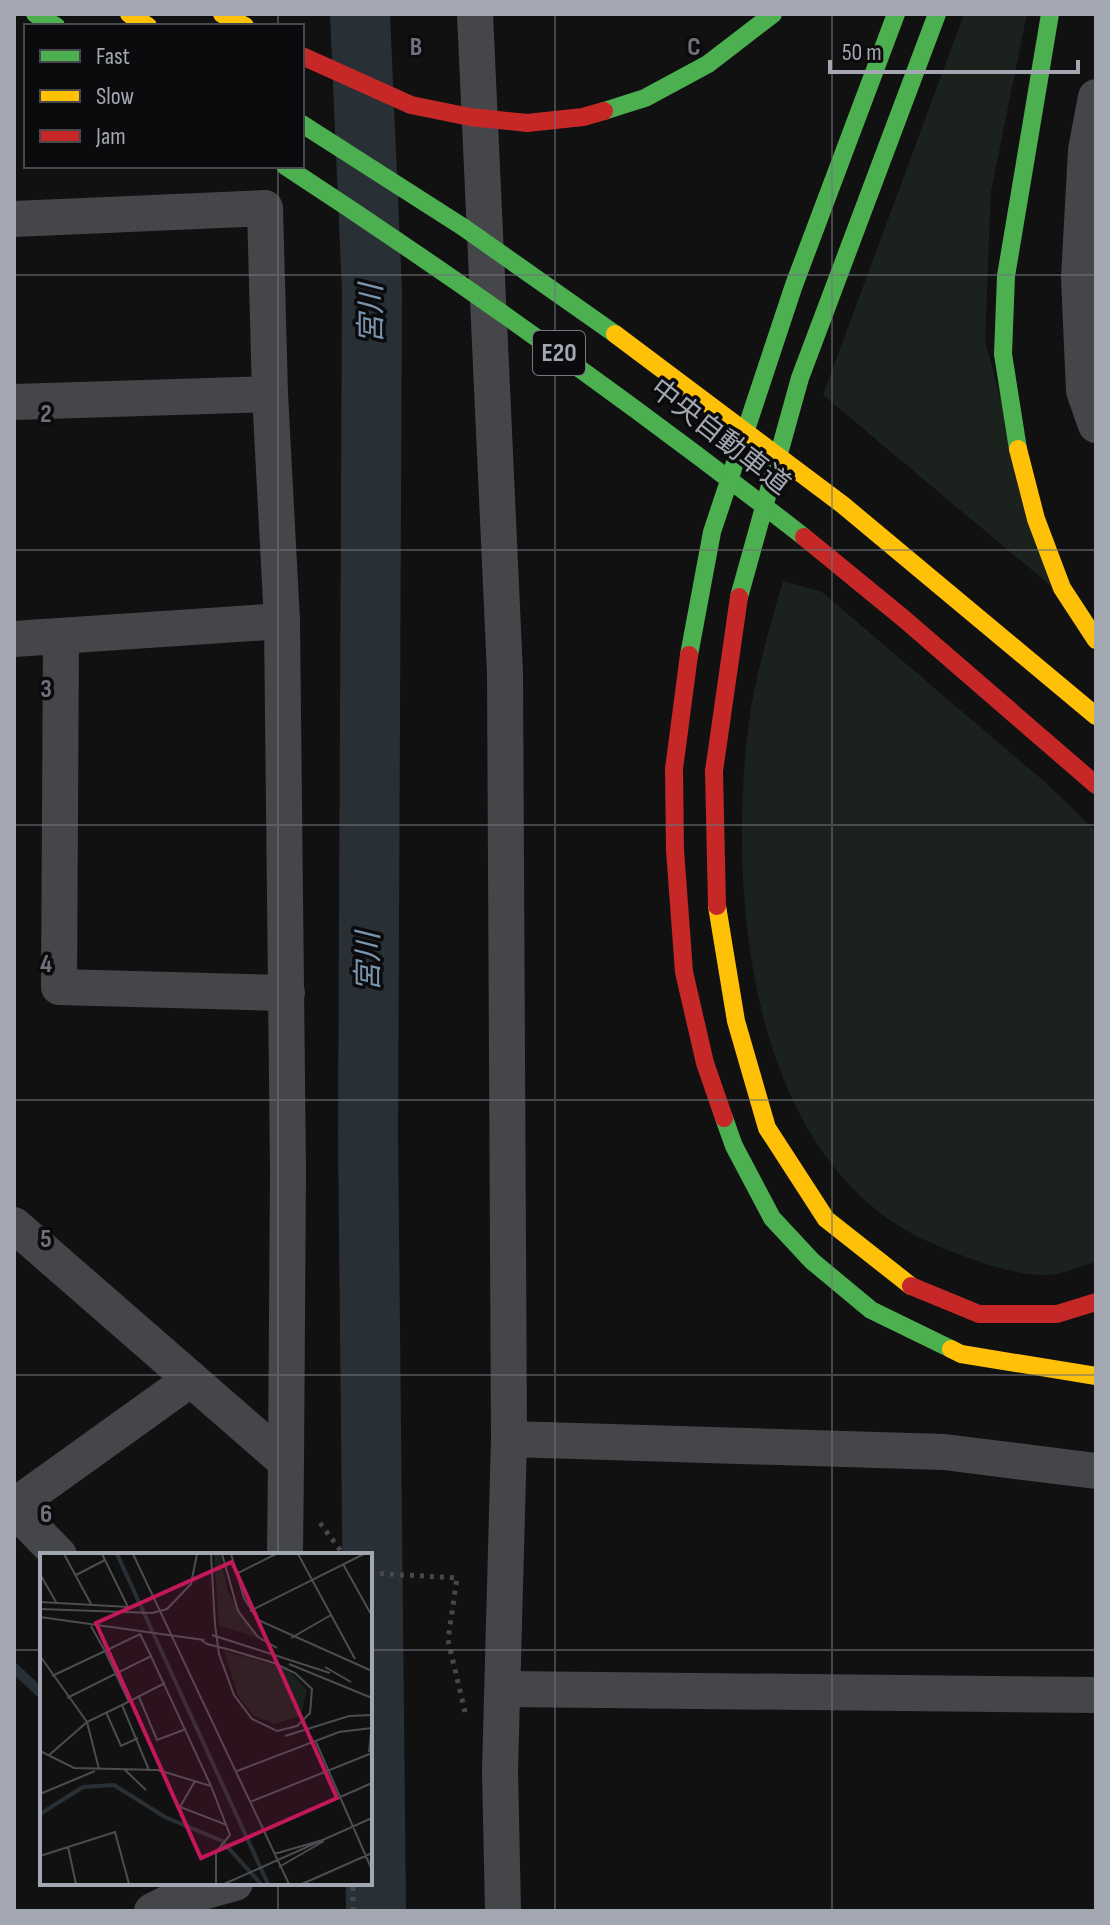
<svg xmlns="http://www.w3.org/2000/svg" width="1110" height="1925" font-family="'Sofia Sans Condensed','Noto Sans JP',sans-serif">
<rect width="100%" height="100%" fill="#111"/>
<g fill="#1b211c">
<polygon points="964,14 1027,14 991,191 985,341 1052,587 823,395"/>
<path d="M783,581l39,11 224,191 50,48v431c-15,4 -32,12 -47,13 -37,1 -89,-19 -122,-34 -177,-82 -199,-342 -179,-512 6,-50 21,-99 35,-148z"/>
</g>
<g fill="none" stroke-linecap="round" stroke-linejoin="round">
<polyline stroke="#283036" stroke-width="10" points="14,1668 42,1694"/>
<polyline stroke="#283036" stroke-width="60" points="360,14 372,292 368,1136 376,1911"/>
<g stroke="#47484c" stroke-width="5" stroke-dasharray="4 6" stroke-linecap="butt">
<polyline points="320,1523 344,1555"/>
<polyline points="370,1573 457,1578 448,1640 465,1712"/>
<polyline points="353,1911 353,1883"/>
</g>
<g stroke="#45464a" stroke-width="36">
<polyline points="475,14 505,673 509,1439 500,1771 503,1911"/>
<polyline points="1096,97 1086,150 1079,278 1084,391 1096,425"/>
<polyline points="14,219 265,208 270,394"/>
<polyline points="14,402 270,394 282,621 288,1171 286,1462"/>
<polyline points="61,638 59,987 287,993"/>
<polyline points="14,639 282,621"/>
<polyline points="14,1225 286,1462 285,1555"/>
<polyline points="509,1439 944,1452 1096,1471"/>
<polyline points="14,1506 191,1379"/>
<polyline points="14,1509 59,1555"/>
<polyline points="503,1689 1096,1695"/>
<polyline points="152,1911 174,1900 235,1883"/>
</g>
<g stroke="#4caf50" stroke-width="18">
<polyline points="35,14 56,26"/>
<polyline points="604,111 645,98 708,64 773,14"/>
<polyline points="302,124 463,227 615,334"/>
<path d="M285,166c179,117 351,240 519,371"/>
<polyline points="1018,449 1003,354 1006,276 1050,14"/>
<polyline points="739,597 800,378 937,14"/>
<polyline points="689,655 712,532 794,285 896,14"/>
<polyline points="724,1118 734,1146 772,1218 812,1261 871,1310 951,1349"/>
</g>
<g stroke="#ffc107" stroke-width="18">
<polyline points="129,14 148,26"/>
<polyline points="222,14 245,26"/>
<polyline points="615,334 843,505 1096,716"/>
<polyline points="1018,449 1036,519 1062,588 1096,640"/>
<polyline points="717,906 736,1021 767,1128 826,1219 911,1286"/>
<polyline points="951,1349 961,1354 1096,1376"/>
</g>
<g stroke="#c62828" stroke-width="18">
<polyline points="302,56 411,105 470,117 527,123 583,117 604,111"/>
<polyline points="804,537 903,618 1096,785"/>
<polyline points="689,655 674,769 675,850 684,972 705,1063 724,1118"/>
<polyline points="717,906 714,771 739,597"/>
<polyline points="911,1286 979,1314 1057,1314 1096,1302"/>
</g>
</g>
<path fill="none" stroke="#6f727a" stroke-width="2" stroke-opacity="0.55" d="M278,14v12M555,14v1897M832,14v1897M278,166v1389M14,275h1082M14,550h1082M14,825h1082M14,1100h1082M14,1375h1082M14,1650h28M370,1650h726M278,1883v28"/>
<g text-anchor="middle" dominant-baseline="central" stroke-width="7" stroke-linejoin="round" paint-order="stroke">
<rect fill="#0b0b0d" stroke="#757880" stroke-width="2" x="533" y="331" width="52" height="44" rx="6"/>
<g font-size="26" font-weight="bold" fill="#a2a7b2">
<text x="559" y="353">E20</text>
</g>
<g font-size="28" fill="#a2a7b2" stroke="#0b0b0d">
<text transform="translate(720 437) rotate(38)">中央自動車道</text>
</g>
<g font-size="30" font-style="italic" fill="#7995ad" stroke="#0b0b0d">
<text transform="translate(372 314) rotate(-90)">宮川</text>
<text transform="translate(369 962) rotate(-90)">宮川</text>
</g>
</g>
<g transform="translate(40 1553)">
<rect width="332" height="332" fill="#111"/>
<path d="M174,1h6l8,38 29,45 -38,-11zM184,98l63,17 20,22 -6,26 -26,8 -22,-9 -15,-19z" fill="#1b211c"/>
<path fill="none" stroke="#283036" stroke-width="4" d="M77,1l151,330M0,261l43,-27 31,-2 51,32 57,24 39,43"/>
<path fill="none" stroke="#4b4d51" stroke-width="2" d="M24,1l27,50M93,1l156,330M182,1l16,57 20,26 19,11M191,1l13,44 14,22 114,51M258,1l57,105M303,11l29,52M0,21l16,28M196,21l40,-20M36,22l29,-15M0,49l88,5 -26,-53M0,56l112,4 15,-4 24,-25 6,-30M210,58l114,-57M0,64l164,23M172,82l118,38M251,85l40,-23M160,86l7,5 20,5 47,14 21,10 17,16 -2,24 -13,13 -20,5 -25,-12 -18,-24 -15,-41 -4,-29 -4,-71M0,103l47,66 -39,34M249,111l83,34M285,114l26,15M12,123l53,-25 -14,-25M99,144l18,43 29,-11M27,145l84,-42 60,130M89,149l-24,-51 35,-17 11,22M66,159l15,34 17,-8M245,183l64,-20 23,-1M276,189l56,128M0,198l34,17 84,2 53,16 19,49 -14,17v32M329,199l3,-29M59,216l-12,-47 35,-17M84,216l22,21M109,217l-27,-65 43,-22M197,218l102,-39 33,-4M155,228l-15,26 47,18M0,241l55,-23M210,249l122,-49M223,278l109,-48M28,294l8,37M234,301l49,-14M0,303l75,-24 14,52M239,314l45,-26M184,331l148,-66M262,331l70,-31"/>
<path fill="#c2185b" fill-opacity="0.15" stroke="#c2185b" stroke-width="4" d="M192,9l105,236 -136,60 -105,-235z"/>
<rect width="332" height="332" fill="none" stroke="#a2a7b2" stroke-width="4"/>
</g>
<g font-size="26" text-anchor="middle" font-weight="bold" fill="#6f727a" stroke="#0b0b0d" stroke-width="7" stroke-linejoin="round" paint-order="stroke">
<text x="416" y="55">B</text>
<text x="694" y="55">C</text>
<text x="46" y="422">2</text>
<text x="46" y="697">3</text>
<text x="46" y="972">4</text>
<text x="46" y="1247">5</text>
<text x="46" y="1522">6</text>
</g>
<rect width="1110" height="1925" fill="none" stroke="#a2a7b2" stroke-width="32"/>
<rect x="24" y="24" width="280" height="144" fill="#0b0b0d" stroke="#47494f" stroke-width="2"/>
<rect x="40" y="50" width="40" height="12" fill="#4caf50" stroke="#47494f" stroke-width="2"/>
<text x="96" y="64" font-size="24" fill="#a2a7b2">Fast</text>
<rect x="40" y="90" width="40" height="12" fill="#ffc107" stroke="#47494f" stroke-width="2"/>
<text x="96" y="104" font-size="24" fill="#a2a7b2">Slow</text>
<rect x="40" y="130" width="40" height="12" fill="#c62828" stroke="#47494f" stroke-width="2"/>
<text x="96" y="144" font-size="24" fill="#a2a7b2">Jam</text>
<path d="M830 60v12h248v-12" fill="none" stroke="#a2a7b2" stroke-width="4"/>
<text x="842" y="60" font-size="24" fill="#a2a7b2" stroke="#0b0b0d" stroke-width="6" paint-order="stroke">50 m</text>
</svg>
